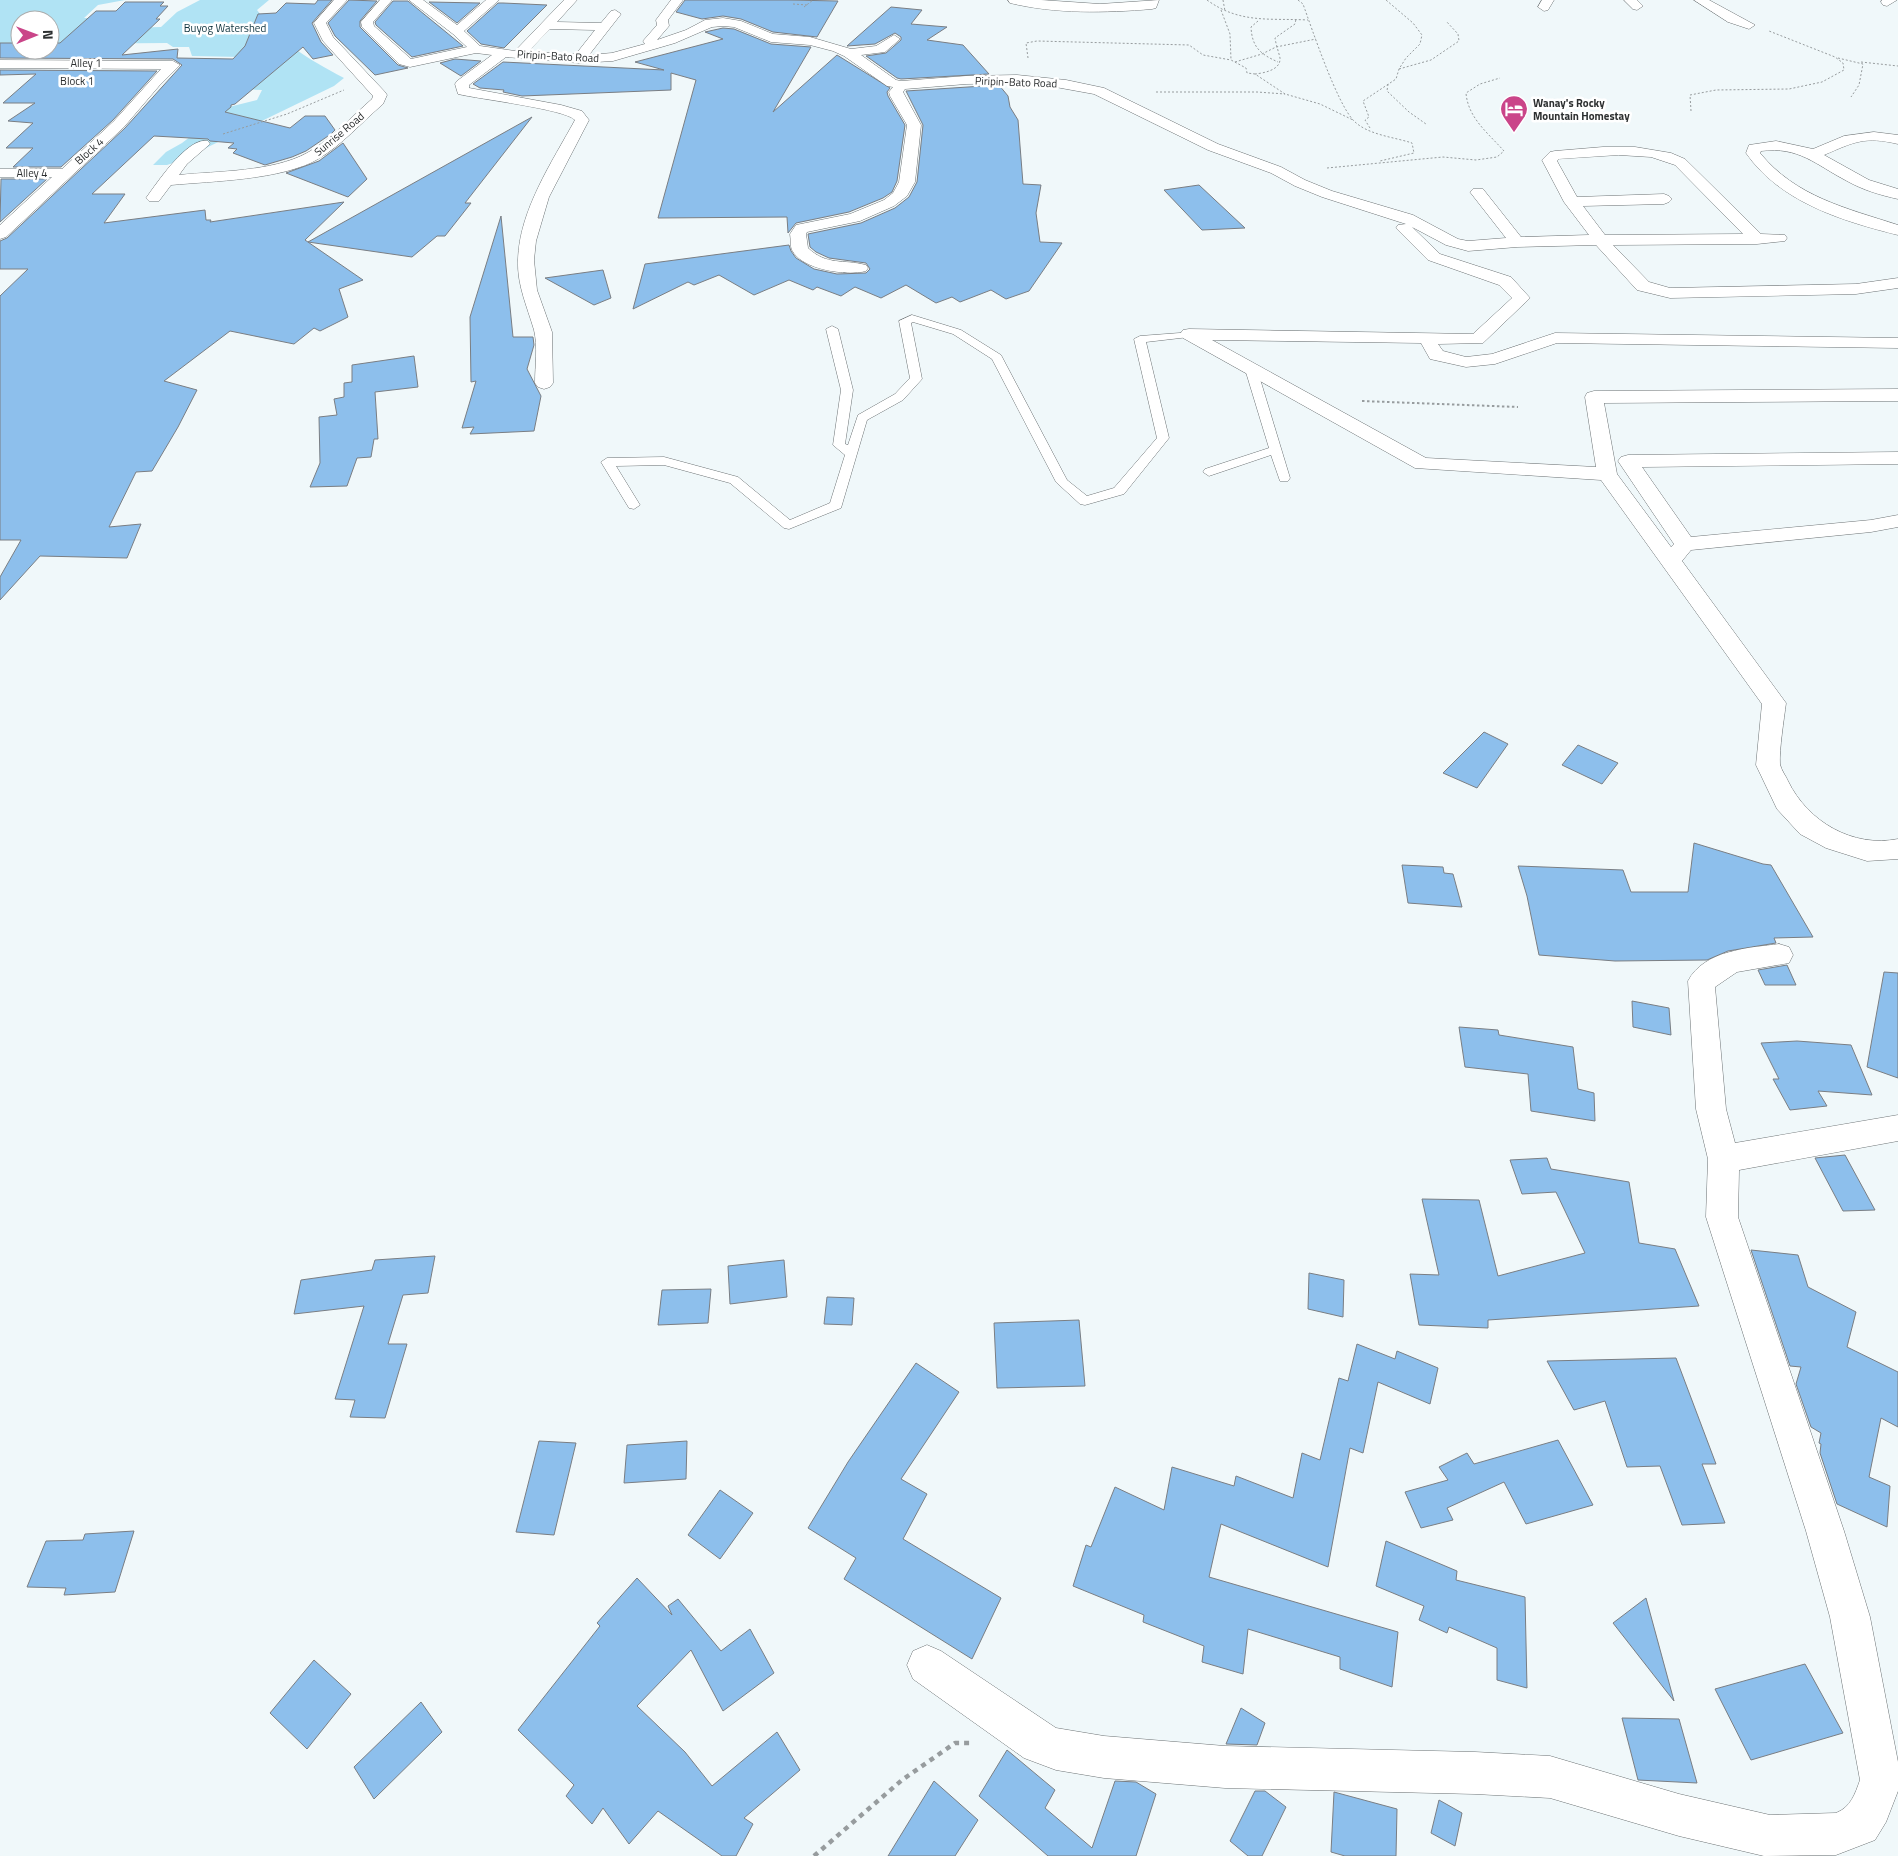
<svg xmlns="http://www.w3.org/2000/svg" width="1898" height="1856" font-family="'Titillium Web',sans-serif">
<rect width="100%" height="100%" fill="#f0f8fa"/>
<path fill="#b0e3f4" d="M0,0h125l-27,5 -14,13h51l-9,10 35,-1 16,-15 23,-12h69l-12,10c28,36 48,47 87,68l-10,8 -155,75 -12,4h-14l13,-13 16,-9 47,-36 28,-7 5,-10 -27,-1 6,-32 -49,-1 -3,-9h-16l-6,-4 -117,1v-24h-30v24h-20z"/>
<g fill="#8dbfec" stroke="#7a7e83">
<polygon points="318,0 332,0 312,23 321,42 333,55 313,59 303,47 235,104 231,105 231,107 225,112 290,128 305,116 325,116 335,130 331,134 306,151 292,157 265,165 233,153 237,149 228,148 234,143 210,141 208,139 154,136 92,194 125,194 104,223 205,210 206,220 211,220 210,222 344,202 305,240 363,280 339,289 348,317 320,331 314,328 294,344 230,331 164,381 197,390 178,427 152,471 136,472 109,527 141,524 127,558 40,556 0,600 0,577 21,540 0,540 0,296 28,269 0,269 0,241 7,238 125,128 182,65 173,59 0,58 0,43 20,43 20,50 50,50 50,43 60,43 96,11 116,11 125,2 164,2 160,6 168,6 156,19 160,19 122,55 178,49 177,58 233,59 245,46 258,14 276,13 286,3 315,4"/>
<polygon points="349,0 377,1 360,21 360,27 398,65 408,68 375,75 335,36 328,23"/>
<polygon points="685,0 789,0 838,1 817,37 773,32 741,19 723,16 702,19 676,12"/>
<polygon points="393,1 408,1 463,46 412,57 376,25 375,22"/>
<polygon points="429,2 480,3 457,23"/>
<polygon points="498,3 503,3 547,5 504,48 481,44 467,31"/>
<polygon points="891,7 922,10 911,24 947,27 927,40 963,45 989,74 901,79 897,78 866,56 886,53 901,40 901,37 895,33 875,44 847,46"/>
<polygon points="723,28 734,29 771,44 811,47 773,112 837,55 890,88 887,92 888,96 905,125 897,181 892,192 883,198 849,212 796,223 788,233 787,217 658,218 696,80 671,73 671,90 522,96 503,92 504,90 480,88 473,84 503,62 664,70 635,62 723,39 705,32"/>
<polygon points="455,59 481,61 461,76 440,63"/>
<polygon points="0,70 157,71 113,120 61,167 13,167 33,148 6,148 33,123 8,121 35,103 3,103 36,74 0,75"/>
<polygon points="999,85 1008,96 1010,107 1018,120 1023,184 1041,185 1036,213 1040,242 1062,243 1029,291 1006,299 991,290 960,302 952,297 936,303 906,285 881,298 855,287 841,296 817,287 813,290 789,280 754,295 719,275 694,285 688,282 633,309 645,264 789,245 791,251 796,258 814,269 837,274 866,273 870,269 866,263 829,258 816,252 810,247 808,234 861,223 895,208 909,197 917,182 923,125 906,91"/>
<polygon points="532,117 465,203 471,203 445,236 437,236 412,257 308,242"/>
<polygon points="343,143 367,179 348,197 286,173 319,161"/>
<polygon points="1,179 47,179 0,222"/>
<polygon points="1199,185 1245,228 1202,230 1164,190"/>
<polygon points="501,216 513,337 533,337 534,345 527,369 541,396 534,431 470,434 474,427 462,428 476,381 471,382 470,317"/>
<polygon points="603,270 611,298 594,305 545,278"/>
<polygon points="414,356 418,387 375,392 378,439 374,439 371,457 357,458 347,486 310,487 320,463 319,417 337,415 334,399 344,397 344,383 352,382 352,365"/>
<polygon points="1484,732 1508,744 1477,788 1443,773"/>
<polygon points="1578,745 1618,763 1602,784 1562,765"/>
<polygon points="1694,843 1763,864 1771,865 1813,937 1774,938 1776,943 1728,951 1707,960 1615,961 1539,955 1527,896 1518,866 1623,870 1631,892 1688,892"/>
<polygon points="1402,865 1443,867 1444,873 1453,874 1462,907 1408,903"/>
<polygon points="1787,965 1796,985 1765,985 1758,970"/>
<polygon points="1884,972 1898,973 1898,1078 1867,1067"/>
<polygon points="1632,1001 1669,1008 1671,1035 1633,1027"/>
<polygon points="1459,1027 1498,1030 1499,1035 1573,1047 1578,1089 1594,1093 1595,1121 1531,1111 1528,1074 1465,1067"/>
<polygon points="1797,1041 1851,1045 1872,1095 1818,1091 1827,1106 1790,1110 1773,1079 1779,1079 1761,1043"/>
<polygon points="1845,1155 1875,1210 1843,1211 1815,1158"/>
<polygon points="1547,1158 1551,1169 1629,1182 1639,1243 1675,1249 1699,1306 1488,1320 1488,1328 1419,1325 1410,1274 1439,1275 1422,1199 1479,1200 1498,1276 1585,1253 1556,1192 1522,1194 1510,1160"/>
<polygon points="1751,1250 1798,1255 1808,1287 1856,1312 1847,1347 1898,1372 1898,1427 1881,1418 1869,1477 1890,1486 1887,1527 1837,1504 1820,1453 1821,1444 1819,1443 1821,1433 1811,1427 1796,1384 1801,1367 1790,1366"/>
<polygon points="435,1256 428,1293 403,1295 388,1344 407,1344 385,1418 350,1417 355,1400 335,1399 364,1306 294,1314 301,1280 372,1270 375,1260"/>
<polygon points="784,1260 787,1297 730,1304 728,1266"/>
<polygon points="1309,1273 1344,1280 1343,1317 1308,1309"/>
<polygon points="711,1289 708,1323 658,1325 662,1290"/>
<polygon points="827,1297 854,1298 852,1325 824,1324"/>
<polygon points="1079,1320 1085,1386 997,1388 994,1323"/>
<polygon points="1357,1344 1395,1359 1397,1351 1438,1368 1430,1404 1378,1382 1363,1453 1350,1448 1328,1567 1221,1524 1209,1577 1398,1632 1392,1687 1340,1669 1340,1657 1248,1629 1243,1674 1202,1662 1204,1646 1143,1622 1144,1615 1073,1586 1086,1545 1091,1547 1115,1487 1164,1510 1172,1467 1234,1486 1236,1476 1293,1498 1302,1453 1320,1460 1339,1378 1348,1381"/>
<polygon points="1676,1358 1716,1464 1702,1464 1725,1523 1682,1525 1660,1466 1627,1467 1605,1401 1574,1410 1547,1361"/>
<polygon points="916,1363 959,1392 901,1479 927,1494 903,1539 1001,1598 972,1659 844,1579 856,1558 808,1528 848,1462"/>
<polygon points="1558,1440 1593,1505 1526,1524 1504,1482 1447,1508 1453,1520 1421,1528 1405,1492 1448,1480 1439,1467 1467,1453 1474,1464"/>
<polygon points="539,1441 576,1443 554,1535 516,1532"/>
<polygon points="687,1441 686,1479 624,1483 627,1445"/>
<polygon points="720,1490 753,1513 720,1559 688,1535"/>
<polygon points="134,1531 115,1592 64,1595 66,1588 27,1587 46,1541 83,1540 85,1534"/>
<polygon points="1386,1541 1457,1571 1456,1580 1525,1597 1527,1688 1497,1680 1497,1648 1449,1627 1447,1633 1419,1620 1424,1606 1376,1586"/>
<polygon points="637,1578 672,1615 668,1606 678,1599 721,1651 750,1629 774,1673 723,1711 691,1650 637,1706 685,1752 712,1786 777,1732 800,1770 744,1818 753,1824 736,1856 722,1856 658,1811 629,1844 603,1808 592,1824 566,1796 574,1785 518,1730 600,1626 597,1623"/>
<polygon points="1646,1598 1674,1701 1613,1623"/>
<polygon points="314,1660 351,1694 307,1749 270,1713"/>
<polygon points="1805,1664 1843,1733 1751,1760 1715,1689"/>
<polygon points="421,1702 442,1732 374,1799 354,1767"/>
<polygon points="1241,1708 1265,1723 1257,1745 1226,1744"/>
<polygon points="1622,1718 1679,1719 1697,1783 1638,1780"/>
<polygon points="1007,1750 1055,1790 1045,1808 1092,1848 1115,1781 1136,1782 1156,1794 1136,1856 1048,1856 979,1796"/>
<polygon points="934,1781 978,1820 955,1856 888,1856"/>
<polygon points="1255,1791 1265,1791 1286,1807 1262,1856 1248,1856 1230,1841"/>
<polygon points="1334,1792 1397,1809 1396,1856 1345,1856 1331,1852"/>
<polygon points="1439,1800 1462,1813 1455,1846 1431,1833"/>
</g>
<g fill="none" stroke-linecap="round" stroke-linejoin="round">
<g stroke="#6d7375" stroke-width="1">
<g id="lane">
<polygon points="912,315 961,330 1001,355 1067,480 1087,496 1114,488 1157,438 1134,339 1140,336 1193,332 1195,334 1193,336 1189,337 1146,342 1169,438 1124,494 1085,505 1080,504 1056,482 992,359 953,334 913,322 911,323 922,379 903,400 867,420 841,508 789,529 784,528 730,483 664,465 616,466 640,505 634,509 629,508 601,462 607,458 664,457 738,477 790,520 830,503 845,455 833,445 841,390 826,329 832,326 838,329 853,390 845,444 848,445 858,415 895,394 910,378 899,321"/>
<polygon points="1251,366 1257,369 1290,478 1288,481 1280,481 1271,455 1209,476 1203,472 1205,469 1269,448 1245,369"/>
</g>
</g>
<g stroke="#6d7375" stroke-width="1">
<g id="street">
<path d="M334,0h13l-21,23 7,14 52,55 2,3 -4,9c-21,18 -41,41 -65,55 -36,21 -105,22 -147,26l-12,16h-10l-3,-3c11,-15 42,-62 62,-57l2,3 -23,20 -8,11c39,-4 93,-3 128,-22 24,-13 44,-36 65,-54l1,-3 -50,-55 -9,-18z"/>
<path d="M380,0h12l-19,22 1,4 37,33 56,-12 -14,-13 -44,-34h14l34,25 29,-25h13l-35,31 16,15 35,5 49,-51h13l-20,22 44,1 10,-12 4,-1 6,4 -32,41 23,-2 33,-9 -2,-3 14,-16 -1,-5 15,-20h12l-15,20 1,6 -12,14 29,-10 19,-10 18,-2 18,3 32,13 37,3 41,12 25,-3 18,-11 6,4 -15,13 -24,3 35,25 5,1 65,-5 51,-1 49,5 38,8 114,56 63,23 24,13 27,11 81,24 45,24 10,2 38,-3 -36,-46 3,-3h10l38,48 68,-2 -25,-33 -22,-42 8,-8 5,-1 48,-4h32l36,6 14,6 76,75 24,1 2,3 -2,3 -28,3 -144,1 36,37 21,6 186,-4 42,-6v10l-42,6 -186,4 -33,-8 -41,-45 -79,2 -49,4 -22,-6 -34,-18 28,27 71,23 19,21 -47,45 -45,1 5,7 23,6 26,-3 63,-21 343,5v10l-341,-5 -62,21 -29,3 -36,-8 -9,-16 -209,-3 214,118 170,9 -11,-70 2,-4 7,-2 304,-2v12l-294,2 13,71 54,73 3,-3 -56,-83 3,-4 7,-2 270,-3v12l-256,3 49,70 180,-17 27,-5v12l-27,5 -180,18 -9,11 104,142c-2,16 -7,47 -6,61 1,6 6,12 8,17 20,41 65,67 110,58v20l-31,2 -41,-13 -26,-14 -23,-25 -21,-44 6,-61 -161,-224 -186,-12 -232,-130 -3,-4 3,-4 6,-1 284,5 39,-36 -13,-13 -71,-25 -32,-32 2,-3 8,-1 -84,-27 -27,-11 -24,-13 -63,-23 -114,-56 -44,-8 -33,-3 -51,1 -61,5 -2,3 18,33 -6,57 -8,14 -13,10 -34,15 -53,11 -1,2 2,14c19,18 35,11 58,17l2,3 -2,3c-19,5 -64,-1 -74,-21 -2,-5 -1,-11 -2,-16l6,-9 54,-11 34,-14 9,-7 6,-11 8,-57 -17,-29 -1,-4 4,-5 -6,-1 -43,-30 -11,-5 -23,-6 -39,-3 -37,-15 -11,-1 -11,1 -37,16 -62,18 -34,2 -73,-6 -37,28v3l92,17 21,6 7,9 -40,77 -13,44 -2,19 3,30 15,42 1,51 -3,4 -6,2 -6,-2 -3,-4c0,-17 3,-37 -1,-53 -7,-24 -17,-45 -16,-70 1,-49 34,-98 57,-140 -10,-11 -97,-21 -117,-26l-3,-10 2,-3 35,-26 -16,-2 -66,14 -11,-3 -37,-37 -1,-5zM550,29l45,1 -19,24 -48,-2zM1619,155l32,2 24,8 68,69 -138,1 -22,-29 81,-2 5,-2 3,-3 -3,-3 -5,-2 -87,3 -20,-36 2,-2z"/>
<path d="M1008,0h33l59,4 59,-4 -3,8 -4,1c-46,4 -97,5 -142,-6z"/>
<polygon points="1542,0 1554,0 1548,10 1544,11 1538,7"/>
<polygon points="1624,0 1637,0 1643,6 1637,10 1633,9"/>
<polygon points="1694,0 1709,0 1755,25 1749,29 1728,22"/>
<polygon points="1882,0 1897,0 1887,6 1883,5 1881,2"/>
<polygon points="0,60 173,61 180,65 159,86 124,127 6,237 0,239 0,225 52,177 0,177 0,169 62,169 114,121 161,69 0,68"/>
<path d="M1874,132l24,3v9c-33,-8 -44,-2 -74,11l45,25 29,9v10c-18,-4 -35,-9 -51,-18 -31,-16 -48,-35 -86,-30l-1,2c36,44 86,55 138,72v10c-56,-14 -118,-33 -152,-82l3,-8 27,-4 37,8 31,-13z"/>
<path d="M1779,944l10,3 4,8 -4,8 -52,9 -22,15 11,122 9,34 163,-28v26l-159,29 -1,47 106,314 26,86 28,145v29l-12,31 -11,18 -39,15 -72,1 -85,-20 -129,-38 -75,-4 -250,-6 -121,-10 -48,-8 -32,-12 -111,-79 -6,-14 6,-14 14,-6 14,6 115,77 48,8 121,10 250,6 75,4 129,38 91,21 66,-2c15,-6 19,-19 24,-33l-30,-163 -24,-86 -100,-314 2,-58 -12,-50 -8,-128c16,-31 61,-33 91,-37z"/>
</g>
</g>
<g stroke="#979c9e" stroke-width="1" stroke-dasharray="2 2" stroke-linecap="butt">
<path d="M1207,0c33,24 63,18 101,20"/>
<polyline points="1223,0 1225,11"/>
<path d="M1298,0l5,4c9,25 34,100 51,117 14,14 40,16 58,22l2,10 -34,8"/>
<polyline points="793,4 807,5"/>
<polyline points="804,7 813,0"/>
<polyline points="1221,10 1230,34 1231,60 1246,68 1247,73 1255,74 1285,94 1320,104 1353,120"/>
<path d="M1258,21l-7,6c1,20 9,27 27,35"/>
<polyline points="1028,58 1026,43 1037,41 1189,45 1203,55 1231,60"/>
<polyline points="1838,58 1863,64 1859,85 1851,97"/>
<polyline points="1235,62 1262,54 1276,47 1316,39"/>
<polyline points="1861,62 1898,66"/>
<polyline points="1399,69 1431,60 1459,41 1458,34 1446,21"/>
<path d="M1255,74c9,-1 26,-4 25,-16 -1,-5 -4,-13 -5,-20l20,-14 1,-5"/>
<polyline points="1388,84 1387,91 1409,112 1426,124"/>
<polyline points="1156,92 1257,92 1285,94"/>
<polyline points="1691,111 1690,95 1716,90 1789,89 1822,82 1844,70 1843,63 1835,57 1769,31"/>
<polyline points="1370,128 1365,120 1369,117 1363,101 1396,79 1399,69 1406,58 1420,44 1422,35 1413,23 1386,0"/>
<polyline points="223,134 287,114 344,90"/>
<path d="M1327,168l116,-11 33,3 21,-3 7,-6c-16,-18 -36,-33 -38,-58l14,-9 20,-6"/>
</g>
<polyline stroke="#979c9e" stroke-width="2" stroke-dasharray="2.5 2.5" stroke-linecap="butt" points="1362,401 1518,407"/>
<polyline stroke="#979c9e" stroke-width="4.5" stroke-dasharray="5 5" stroke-linecap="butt" points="814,1856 902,1780 955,1743 971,1743"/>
<use href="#lane" fill="#fff" fill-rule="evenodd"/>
<use href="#street" fill="#fff" fill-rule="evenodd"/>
</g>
<defs>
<g id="hotel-pin" transform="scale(1.4375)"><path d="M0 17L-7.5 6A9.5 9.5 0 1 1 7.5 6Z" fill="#ca4589" stroke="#fff"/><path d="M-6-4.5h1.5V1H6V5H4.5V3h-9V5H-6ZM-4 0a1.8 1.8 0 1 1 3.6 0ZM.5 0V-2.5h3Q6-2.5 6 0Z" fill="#fff"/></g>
</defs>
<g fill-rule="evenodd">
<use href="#hotel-pin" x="1514" y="109"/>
</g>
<g text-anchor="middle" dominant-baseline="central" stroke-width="5" stroke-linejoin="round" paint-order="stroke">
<g font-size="11" fill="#0e333e" stroke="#fff">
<text x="225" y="28">Buyog Watershed</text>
</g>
<g font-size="11" fill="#2c2f30" stroke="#fff">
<text transform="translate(558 56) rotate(3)">Piripin-Bato Road</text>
<text x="86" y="63">Alley 1</text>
<text x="77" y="81">Block 1</text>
<text transform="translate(1016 82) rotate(2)">Piripin-Bato Road</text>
<text transform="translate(339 134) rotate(-40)">Sunrise Road</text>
<text transform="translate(89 151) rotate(-42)">Block 4</text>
<text x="32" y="173">Alley 4</text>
</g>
<g font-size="11" font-weight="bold" fill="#2c2f30" stroke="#fff" text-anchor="start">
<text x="1533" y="103">Wanay's Rocky<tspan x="1533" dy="13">Mountain Homestay</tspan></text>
</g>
</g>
<g transform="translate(35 35) rotate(89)"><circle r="24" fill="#ffffff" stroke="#abacac"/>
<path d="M0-4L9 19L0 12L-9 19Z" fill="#ca4589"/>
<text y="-8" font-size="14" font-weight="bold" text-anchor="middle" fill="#2c2f30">N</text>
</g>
</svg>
